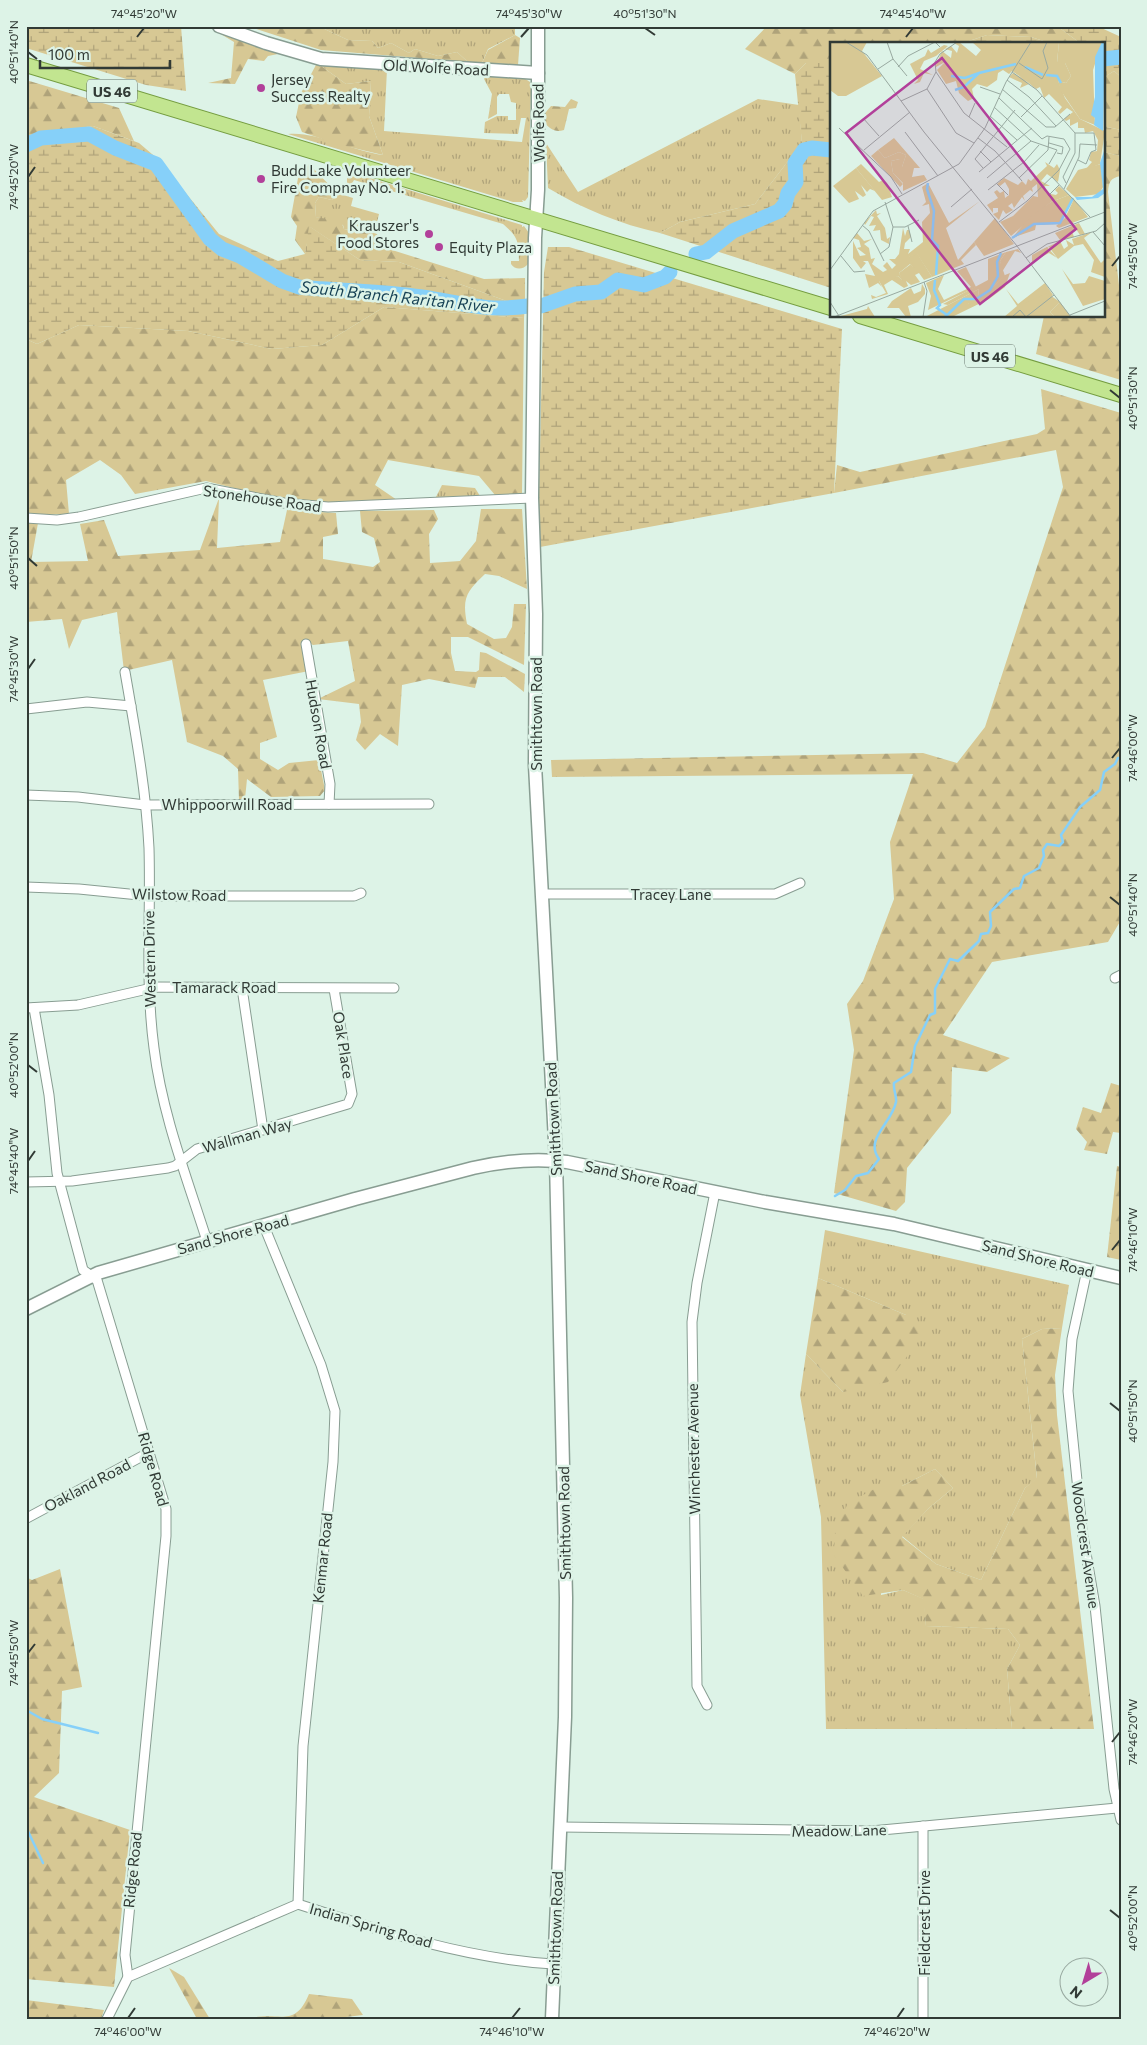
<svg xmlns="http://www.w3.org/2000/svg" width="1147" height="2045" font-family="Commissioner,sans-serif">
<defs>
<pattern id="grass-tufts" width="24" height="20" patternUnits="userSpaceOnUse" patternTransform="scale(1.25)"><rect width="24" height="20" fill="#d7c894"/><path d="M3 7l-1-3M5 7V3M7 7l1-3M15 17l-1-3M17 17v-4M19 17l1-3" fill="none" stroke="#afa37a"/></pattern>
<pattern id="forest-firs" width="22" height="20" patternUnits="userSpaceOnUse" patternTransform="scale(1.25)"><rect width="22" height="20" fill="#d7c894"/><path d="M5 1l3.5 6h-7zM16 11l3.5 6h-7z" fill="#afa37a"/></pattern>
<pattern id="wetland-marsh" width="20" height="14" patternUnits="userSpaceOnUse" patternTransform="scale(1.25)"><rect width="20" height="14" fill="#d7c894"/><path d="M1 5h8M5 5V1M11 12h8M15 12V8" fill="none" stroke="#afa37a"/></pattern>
</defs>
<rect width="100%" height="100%" fill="#ddf3e7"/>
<g fill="url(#grass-tufts)">
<polygon points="318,26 515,26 515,35 488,49 482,63 468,62 457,52 438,56 415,49 409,53 391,43 378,48 372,41 348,40"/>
<path d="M317,63l70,6 -3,62 138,11 4,-24h-5l-3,16 -34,-1 1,-11 12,-6h11v4h8v-17l-5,-1 -2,-8h-10l-2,3v17l-9,5 4,-25 -8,-15 2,-4 38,3 6,4 1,6 -3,109 -3,4 -3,-1 1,2h-10l-225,-68c27,-3 66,17 95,21l-14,-39 2,-35 -25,3z"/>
<path d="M758,99l41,6 3,38 -47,61 -75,18 -20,11c-40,-9 -77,-24 -112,-45l-2,-45 32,49z"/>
<path d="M354,173l168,52v2l2,-1 5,7 -1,31c-5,6 -13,6 -17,0v-3h8c-1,-20 0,-23 -16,-37l-149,-44 -4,7 -3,-3v-7z"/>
<polygon points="337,193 353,198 351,206 379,214 375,231 370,227 358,232 344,229 343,225 316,217 315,203 319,197 332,200"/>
<polygon points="442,485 475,488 480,496 464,499 436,497"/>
<polygon points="825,1230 1069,1285 1062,1328 1042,1329 1022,1339 1037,1479 1025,1488 981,1580 936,1564 902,1536 929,1508 953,1488 935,1469 902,1486 880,1486 881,1595 903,1590 924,1599 926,1626 1008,1629 1020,1645 1007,1669 1012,1729 826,1729 821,1517 800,1395 806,1354 843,1392 906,1315 818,1278"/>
</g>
<g fill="url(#forest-firs)">
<polygon points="247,26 318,26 348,40 372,41 378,48 391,43 409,53 415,49 438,56 457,52 468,62 321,50"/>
<polygon points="767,26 1057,26 1080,43 1053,44 1031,37 987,35 960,44 831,44 831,63 806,63 795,74 745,49"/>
<polygon points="214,30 283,53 268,56 264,61 248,59 235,84 208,83 231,78 234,42"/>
<polygon points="515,35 520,38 518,65 482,63 488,50"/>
<polygon points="317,63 346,84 371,81 369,116 383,155 337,144 302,132 296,117 301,93"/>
<polygon points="1114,71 1121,77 1121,130 1103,126 1103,78"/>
<polygon points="26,80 119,108 134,141 93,126 52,132 26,140"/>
<path d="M571,99l7,3 -2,6 -7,1 -5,21c-9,3 -14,-1 -20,-8l1,-9 6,-7 14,1z"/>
<path d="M1103,152l18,4v20c-11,2 -12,6 -13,16l13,110v78l-85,-26 8,-38h59z"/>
<polygon points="309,164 337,193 332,200 319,197 315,203 316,217 327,219 332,215 340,218 344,229 358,232 364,225 370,227 392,250 484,279 525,278 525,302 515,304 399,262 360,260 310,227 305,254 295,240 297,226 291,217 298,178"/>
<polygon points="384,307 524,318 522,494 495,495 479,476 388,460 375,485 397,500 324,505 270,497 206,481 135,494 121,475 100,460 66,480 69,514 26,515 26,339 37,344 79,325 188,331 272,349 322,345"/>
<polygon points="1041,389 1121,413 1121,920 1108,942 992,962 943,1035 1010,1058 987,1072 952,1067 951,1113 907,1168 905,1202 896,1211 834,1193 854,1050 847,1004 863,981 894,899 890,842 913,774 552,777 551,760 923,753 957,763 985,727 1063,487 1056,450 834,493 837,465 860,472 1037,434 1045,429"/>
<path d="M219,498l-2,50 63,-6 7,-32 49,3 2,21 -15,3v22l50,8 7,-5 -6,-24 -12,-6 -2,-21 74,-1 4,9 -9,15 1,29 30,-2 16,-20 5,-32h41l5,80 -28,-13 -14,-2c-19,18 -23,24 -18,50l27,15 12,-1 6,-11 2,-23h12l-2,61 -56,-28h-17v16l4,18 21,1 3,-2 1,-18 6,1 39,21 -1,18 -19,-15h-27l-3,11 -46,-9 -27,6 -4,61 -18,-12 -15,16 -9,-10 5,-18 -2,-18 -41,-5 37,-18 -7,-40 -35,4 -5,-3 1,29 -46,9 14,57 -17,6v16l18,11 11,-7 30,-3 6,30 -5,6 -49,1 -24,-18 -2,20 -6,1 -1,-31 -15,-13 -36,-14 -15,-82 -48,11 -7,-59 -35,8 -13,29 -7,-30 -36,3v-100l12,1 -7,39 57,-1 -8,-37 24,-4 14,36 82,-6z"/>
<polygon points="1111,1083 1121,1086 1121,1133 1113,1132 1107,1154 1084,1150 1087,1142 1076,1129 1083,1107 1101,1113"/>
<polygon points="1117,1166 1121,1167 1121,1260 1107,1257"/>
<polygon points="818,1278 906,1315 922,1336 888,1382 843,1392 806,1354"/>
<polygon points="1062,1328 1055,1375 1057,1415 1094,1729 1012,1729 1007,1669 1020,1645 1008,1629 926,1626 923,1599 903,1590 863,1596 834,1555 835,1532 848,1503 880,1486 902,1486 935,1469 953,1488 929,1508 902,1537 936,1564 981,1580 1025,1488 1037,1478 1022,1339 1042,1329"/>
<polygon points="60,1569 82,1687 62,1691 59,1773 34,1797 130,1830 114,1987 26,1979 26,1577 32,1580"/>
<polygon points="169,1968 184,1977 210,2019 197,2019"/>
<path d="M309,1994l43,5 11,16 -34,4h-81c31,-9 46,11 61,-25z"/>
<polygon points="26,2000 104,2010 101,2019 26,2019"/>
</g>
<g fill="url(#wetland-marsh)">
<polygon points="26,26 181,26 186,91 146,85 26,48"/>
<polygon points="1057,26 1097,26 1121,37 1121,77 1114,71 1103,78 1103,44 1072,44 1080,43"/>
<polygon points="987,35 1031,37 1053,44 960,44"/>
<polygon points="806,63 831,63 831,288 660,233 680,222 755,204 802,143 795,74"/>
<polygon points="93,126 139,143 159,160 219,234 278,261 305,254 309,226 360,260 399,262 515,304 525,302 524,318 384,307 322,345 272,349 188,331 79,325 37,344 26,339 26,140 52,132"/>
<polygon points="1103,126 1121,130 1121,156 1103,152"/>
<polygon points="548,247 569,247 842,329 834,493 540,547 539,496 544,272"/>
</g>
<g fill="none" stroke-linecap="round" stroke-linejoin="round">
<g stroke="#86d0f9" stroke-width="2.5">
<path d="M835,1196l10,-6 11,-14 12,-3 11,-14c-15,-20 13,-36 17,-57 1,-6 -3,-12 -2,-19l17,-11 4,-26 15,-31 5,-2v-24l15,-30 8,2 21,-20 2,-7 7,-1 3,-7 -1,-14 24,-23 6,-1 4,-12 15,-8 5,-12 -1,-6 4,-6 12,2 4,-4 -2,-7 19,-28 20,-17 4,-18 11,-8 3,-6h3"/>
<polyline points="26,1710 42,1719 98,1733"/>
<polyline points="26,1827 43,1863"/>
</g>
<g stroke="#86d0f9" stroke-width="15">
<polyline points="1103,59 1121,57"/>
<path d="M26,145l15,-7 48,-4 26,14 41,16 54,75 12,10 18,7 42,25 17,6c41,4 82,4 123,10 40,6 64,15 106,9"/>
<polyline points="696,254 706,252 733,231 779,211 785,204 788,193 796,182 795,163 804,150 812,148 831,150"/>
<polyline points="541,306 575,294 601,292 618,280 644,285 665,277 670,272"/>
</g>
<g stroke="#889d92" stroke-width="11">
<g id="street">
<polyline points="26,518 57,520 79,517 206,488 284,503 328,507 532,498"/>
<polyline points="306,644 330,784 329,804"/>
<path d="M125,672c10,58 21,117 24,176 2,67 -4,133 5,200 8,66 33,130 53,193"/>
<polyline points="26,709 87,702 131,706"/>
<polyline points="26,795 78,797 145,805 429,804"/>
<polyline points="26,887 79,889 149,896 354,896 361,893"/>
<polyline points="541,894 775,894 800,883"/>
<polyline points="1115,978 1121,975"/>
<polyline points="242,988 263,1130"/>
<polyline points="26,1008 78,1005 156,987 394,988"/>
<polyline points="34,1008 49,1095 57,1173 83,1270 97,1280 166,1509 166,1536 125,1955 128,1977"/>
<polyline points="26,1182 72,1181 168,1168 175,1166 197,1149 348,1104 352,1094 334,989"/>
<polyline points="264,1226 321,1365 335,1411 333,1462 303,1746 298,1904"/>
<polyline points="1087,1270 1072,1339 1068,1391 1082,1530 1095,1606 1114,1789 1121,1820"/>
<polyline points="27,1518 148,1453"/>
<polyline points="707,1705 697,1686 692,1322 697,1283 715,1192"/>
<polyline points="923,1826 923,2019"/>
<polyline points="560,1827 871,1831 1117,1808"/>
<path d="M107,2019l21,-42 170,-73c83,27 168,55 255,60"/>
</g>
</g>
<g stroke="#889d92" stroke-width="15">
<g id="secondary">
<polyline points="219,26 266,43 321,59 538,73"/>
<polyline points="538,26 538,190 535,238 532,498 536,614 535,765 556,1160 566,1598 565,1717 552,2019"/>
<path d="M26,1309l72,-36 257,-74 118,-31c31,-7 62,-10 94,-6l198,40 129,22 227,54"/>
</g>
</g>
<g stroke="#759d40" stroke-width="16">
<g id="primary">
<polyline points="26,65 831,308"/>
<polyline points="860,316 1121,395"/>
</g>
</g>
<use href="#street" stroke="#fff" stroke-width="9"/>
<use href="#secondary" stroke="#fff" stroke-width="12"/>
<use href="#primary" stroke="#c2e590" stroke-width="14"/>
</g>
<path fill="none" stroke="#313a35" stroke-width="2" d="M645,28l10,7M137,37l7,-9M521,37l8,-9M906,37l7,-9M28,52l9,7M28,177l7,-10M1112,266l8,-10M1110,390l10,8M28,558l9,8M28,669l7,-10M1112,758l8,-10M1110,897l10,8M28,1065l9,7M28,1161l7,-10M1112,1250l8,-10M1110,1403l10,8M28,1653l7,-9M1112,1742l8,-10M1110,1910l10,8M128,2018l7,-10M512,2018l8,-10M897,2018l7,-10"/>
<g fill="#b2409a" stroke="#ddf3e7" stroke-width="2">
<circle cx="261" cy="88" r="5"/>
<circle cx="261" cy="179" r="5"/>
<circle cx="429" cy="234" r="5"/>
<circle cx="439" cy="247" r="5"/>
</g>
<g text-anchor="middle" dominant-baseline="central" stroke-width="5" stroke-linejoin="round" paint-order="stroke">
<g fill="#ddf3e7" stroke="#65726a" stroke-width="1">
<rect x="87" y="79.5" width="50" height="23" rx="4"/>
<rect x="965" y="344.5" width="50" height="23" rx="4"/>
</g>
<g font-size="14" font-weight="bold" fill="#313a35">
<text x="112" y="91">US 46</text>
<text x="990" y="356">US 46</text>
</g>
<g font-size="15" fill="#313a35" stroke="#ddf3e7">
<text transform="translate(436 67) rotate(3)">Old Wolfe Road</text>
<text transform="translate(538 123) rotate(-91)">Wolfe Road</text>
<text transform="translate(262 498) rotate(8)">Stonehouse Road</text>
<text transform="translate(536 714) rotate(-90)">Smithtown Road</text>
<text transform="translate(319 724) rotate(80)">Hudson Road</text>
<text x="227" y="804">Whippoorwill Road</text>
<text transform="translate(179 894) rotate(1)">Wilstow Road</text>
<text x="671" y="894">Tracey Lane</text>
<text transform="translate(149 959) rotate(-91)">Western Drive</text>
<text x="224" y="987">Tamarack Road</text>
<text transform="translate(344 1045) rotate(81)">Oak Place</text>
<text transform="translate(553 1119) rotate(-93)">Smithtown Road</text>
<text transform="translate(247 1135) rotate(-16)">Wallman Way</text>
<text transform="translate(641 1177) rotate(12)">Sand Shore Road</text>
<text transform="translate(233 1234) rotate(-15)">Sand Shore Road</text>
<text transform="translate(1038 1258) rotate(14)">Sand Shore Road</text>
<text transform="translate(693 1449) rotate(-91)">Winchester Avenue</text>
<text transform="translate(154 1469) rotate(74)">Ridge Road</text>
<text transform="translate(87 1485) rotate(-28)">Oakland Road</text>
<text transform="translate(564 1523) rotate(-91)">Smithtown Road</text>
<text transform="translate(1086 1545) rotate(82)">Woodcrest Avenue</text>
<text transform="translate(322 1558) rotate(-84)">Kenmar Road</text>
<text transform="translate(839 1830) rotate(-1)">Meadow Lane</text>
<text transform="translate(132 1870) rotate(-84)">Ridge Road</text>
<text transform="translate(924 1923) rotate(-90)">Fieldcrest Drive</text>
<text transform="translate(371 1925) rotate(16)">Indian Spring Road</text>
<text transform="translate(555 1928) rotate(-88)">Smithtown Road</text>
</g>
<g font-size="15" fill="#313a35" stroke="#ddf3e7" text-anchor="start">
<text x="271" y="79">Jersey<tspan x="271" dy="17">Success Realty</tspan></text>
<text x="271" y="170">Budd Lake Volunteer<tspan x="271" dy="17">Fire Compnay No. 1.</tspan></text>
<text x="419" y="225" text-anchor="end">Krauszer's<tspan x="419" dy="17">Food Stores</tspan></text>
<text x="449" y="247">Equity Plaza</text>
</g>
<g font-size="16" font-style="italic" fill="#143f53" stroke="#ddf3e7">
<text transform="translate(398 296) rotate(6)">South Branch Raritan River</text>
</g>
</g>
<g transform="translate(830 42)">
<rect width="275" height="275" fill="#ddf3e7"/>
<path d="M64,96l26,30h-6l-2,9 12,-2 3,5 -24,11v-8l-10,-10 -2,-12 9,-2 2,8 4,-12 -7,-3 -14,6 -7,-8zM217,205l10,11 -8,-5 -17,9v-7zM188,207l3,4 -6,-2 -13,21 -2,-11 6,-9zM87,211l15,24 -8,3 -5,-7 -4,2 5,7 -9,3 -5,-4 2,5 -4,2 -12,-8 -8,5 4,9 -16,5 -1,-4 5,2 10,-4 -7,-12 19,-5 4,4 -3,-7 12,-9 2,4 -5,-11z" fill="#d7c894"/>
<path d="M0,0h37l-5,9 20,25 -36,20h-8l-8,-6zM122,0h7l17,14 5,-6 -9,-8h87l-2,20 8,1 6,13 -5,7 -8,-2 7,17 15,21 25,12 -5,33 -15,6 7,-8 -3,-2 2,-8 6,-1 1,-11 -5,-9 -8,2 -1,-5h-6v-6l-8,4v-7l-4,2 -2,-2 9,-7 -6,-4 -7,6 -2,-2 4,-5 -13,-13 -5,4 -4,-11 -4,2 -11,-9 4,4 -9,4 2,-5 -13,-6 4,-4 9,5 -10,-7 -3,3 -6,-4 -5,3 -1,7 -10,7 -10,-3 -5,5 2,9 -6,3 -9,-8 -3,-12 -10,3 -9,-14 8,-8 -9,5v-2l6,-14 9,7 1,-7 -7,-2 6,-3 6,7 2,-7zM114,3l4,1 -12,10 -12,5 -4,8 13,6 -9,-2 -4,9 -6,2 4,-4 -8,-16 15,-8 3,-7 3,4zM48,108l7,8 14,-6 7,3 -4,12h-3l1,-8 -9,2 2,12 10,11 -3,3 -29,-31zM215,120l9,6 3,-4 3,6 -2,12 -11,-8 -6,7 9,5h-5l1,7 10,2 2,-2 -3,-3 4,-4 10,9 -18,7 -40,34 -11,-14 13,-6 20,-20 5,1 -1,-13 -5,4 1,4 -3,-2 -7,6 2,5 -3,-4 -8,11 -2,-5 -4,3 5,4 -7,4 -3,-4 -4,10 -6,-6 5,-2v-4h-5v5l-6,-8 11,-7 -4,-6 3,-2 3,3 4,-2 1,7 4,-3v-6l-4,-7 -5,4 -3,-2 7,-6 14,7 4,-4 4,4 2,-6 3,2 16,-15zM31,122l18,18 4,-2 4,3 5,14 -10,3 -26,-32zM98,141l21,40 31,-22 -34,27 12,32 16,-18 2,3 -15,15 3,4 -32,13 -15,-23 -8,3 7,12 -6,-5 -11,9 5,9 -6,-6 -9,5h-10l3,6 -4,-4 -9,5 -4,-14 10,2 -7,-15h-5l3,2 -5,6 -8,-11v-17l7,15 6,-1 -9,-7 4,-1 -2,-7 -6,-2 4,-5 7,8 8,-2 -8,5 5,4 2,11 4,-1 -3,6 11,8 4,-2 -4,-4 4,-4 5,7 4,-4 -7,-6h6l4,-5 4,-26 2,8 2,-6h2l2,7 -6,6 -1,6h6l-2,5 15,-12 -1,-20 8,-9 -1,-9 -7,2 4,-4 -4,-15zM244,157l14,18 -29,11 -3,-2 9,-8zM46,168l1,4 4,-1 -4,3 8,12 2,11 3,-2 -1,7 -8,-4 -1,-10 -7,1 3,-6 -7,1 5,-9 -3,-1 -6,9 -1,-2zM262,190l-8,6 17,25 4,-4v18l-14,-5 3,-12 -11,-16 -9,2 -16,13 -9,-12 -16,7 27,-13 4,8 4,-3 -2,-6 8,5 -2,-6zM136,225l10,20 -48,23 3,-14 -5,-13 18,-8 -6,14 6,11 27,-13 -14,-16zM232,227l11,15 12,-1 4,-7 16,5v18l-22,7zM180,231l-5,14 -16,12 -37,18h-27l54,-28 -1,7 -10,8 22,-9 -7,1 22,-21zM215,241l8,12 -27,22h-22l13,-11 -11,-17 12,15zM92,242l3,5v5l-7,8 -10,4 3,11h-5l-7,-9h-12l5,-7 19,-13 3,6 7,-3zM230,260l11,15h-16l-5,-5zM38,264l7,11 -34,-1 26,-7z" fill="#d7c894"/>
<path d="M229,0h43l-9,28 2,55 -15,-6 -19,-28 -3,-10 8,2 5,-7 -6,-13h-8zM271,122l2,23 -4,7 -24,3 -9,-8 12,-19zM239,153l5,4 -14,25 -24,1 -1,5 -23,8 18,-21 21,-15zM165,176l19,26 -30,12 -10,-14zM249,181l6,11 -5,1 -4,-6 -4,2 2,6 -14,3 -5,-7zM176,210l-6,9 5,15 -22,19h8l-2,2 -21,8 3,-8 7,-1 1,-7 -31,16 -5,-1 45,-24v-21z" fill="#d7c894"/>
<path d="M26,126l19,23 -5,-2 -3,3 -6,-7 5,10 -3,2 -8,-6 4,8 -10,4 -16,-17zM217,251l13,9 -10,10 5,5h-29l-5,-12z" fill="#d7c894"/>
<path d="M272,0h3l-2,89 -9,-6 1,-7 -4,-3 4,-18v-40zM275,90v61l-7,5 -21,2 -2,-3h17l11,-8 -3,-26 4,-12z" fill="#86d0f9"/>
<path fill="none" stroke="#86d0f9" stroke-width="2.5" d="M195,25l18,8M216,33l11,1 4,7M121,34l14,2 14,-5M125,48l9,-3 15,-14 37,-9M98,141l-1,6 7,22 -2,29 6,6 -2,29M182,196l22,-14 26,-1 13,-25M105,238l-1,10 6,15 -3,3 10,7M115,275l19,-18h12l14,-9 8,-14 -1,-14 4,-9"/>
<path fill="none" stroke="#98a9a0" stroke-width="1" d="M16,0l21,13 57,77 93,114M57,0l6,17 14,17M189,21l23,16 6,-11 -5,-17 4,-9M68,25l10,-11 27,-14 5,5M48,27l15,-10M106,30l28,41 43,34M182,30l25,18 38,43h19l2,17 -5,2 -5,12 -8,-4M177,38l22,17 27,29M150,45l20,7M97,47l29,44 18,10M172,47l44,38h9l15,-13M169,56l43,41 5,-3 17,3 6,10 -11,21 -32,31 -28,21M71,59l26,-12 9,-17 -1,-10 5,-8 17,-12M164,65l37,34 26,9 -8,14M160,74l27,24M139,75l6,-14M191,75l21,-21M33,76l16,18M9,86l52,49 11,17M75,90l33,44M148,96l17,13 27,30M219,101l14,4 -1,7 -5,-1M34,108l46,-38M150,109l11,11M153,126l-8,-9 40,-49M149,130l53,-44M222,135l38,40M157,136l44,-37M189,136l29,-28 1,-13M166,141l12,12M236,141l-3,-6 12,-24v-20M234,147l15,-32 1,-13 17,1M158,148l36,-28 15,-17M218,154l11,-11M121,165l21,-18M32,183l7,6 15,30M78,184l4,16M63,185h12l14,-7M263,190l12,14M187,204l54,71M50,212l9,-7 4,-20 -8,-25M11,214l13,16 11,-1M196,216l21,-14 49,-13 9,-8M0,228l43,-59 86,-47 26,-36 21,-46 25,-40M0,260l9,14M240,273l35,-14M4,275l271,-105M93,275l4,-26 -3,-9M182,275l8,-7 6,7M196,275l28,-22"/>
<path fill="#b2409a" fill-opacity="0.15" stroke="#b2409a" stroke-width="2.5" d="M112,16l134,171 -96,75 -134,-171z"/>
<rect width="275" height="275" fill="none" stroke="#313a35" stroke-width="2.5"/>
</g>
<rect width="1147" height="2045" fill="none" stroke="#ddf3e7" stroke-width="55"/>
<g transform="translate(1084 1982) rotate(218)"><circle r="24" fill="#ddf3e7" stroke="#98a9a0"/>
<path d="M0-4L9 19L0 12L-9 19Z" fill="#b2409a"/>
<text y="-8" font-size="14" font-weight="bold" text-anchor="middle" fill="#313a35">N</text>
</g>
<path d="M40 60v8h130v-8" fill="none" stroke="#313a35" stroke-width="2.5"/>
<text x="48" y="60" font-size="15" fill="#313a35" stroke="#ddf3e7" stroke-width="4" paint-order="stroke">100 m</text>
<rect x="28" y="28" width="1092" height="1990" fill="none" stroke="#313a35" stroke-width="2"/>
<g font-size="12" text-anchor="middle" fill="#313a35">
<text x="144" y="18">74°45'20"W</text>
<text x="529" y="18">74°45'30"W</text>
<text x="645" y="18">40°51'30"N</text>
<text x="913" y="18">74°45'40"W</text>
<text transform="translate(14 52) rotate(-90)" y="4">40°51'40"N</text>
<text transform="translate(14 177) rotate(-90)" y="4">74°45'20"W</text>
<text transform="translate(1133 256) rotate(-90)" y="4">74°45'50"W</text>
<text transform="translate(1133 398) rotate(-90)" y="4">40°51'30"N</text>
<text transform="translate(14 558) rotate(-90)" y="4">40°51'50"N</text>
<text transform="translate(14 669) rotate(-90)" y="4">74°45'30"W</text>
<text transform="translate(1133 748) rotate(-90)" y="4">74°46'00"W</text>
<text transform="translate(1133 905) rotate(-90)" y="4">40°51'40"N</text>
<text transform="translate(14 1065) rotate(-90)" y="4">40°52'00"N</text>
<text transform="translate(14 1161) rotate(-90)" y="4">74°45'40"W</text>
<text transform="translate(1133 1240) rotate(-90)" y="4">74°46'10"W</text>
<text transform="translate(1133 1411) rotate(-90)" y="4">40°51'50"N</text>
<text transform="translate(14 1653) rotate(-90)" y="4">74°45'50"W</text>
<text transform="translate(1133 1732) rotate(-90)" y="4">74°46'20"W</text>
<text transform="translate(1133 1918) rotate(-90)" y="4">40°52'00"N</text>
<text x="128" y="2036">74°46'00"W</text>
<text x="512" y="2036">74°46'10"W</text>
<text x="897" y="2036">74°46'20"W</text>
</g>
</svg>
